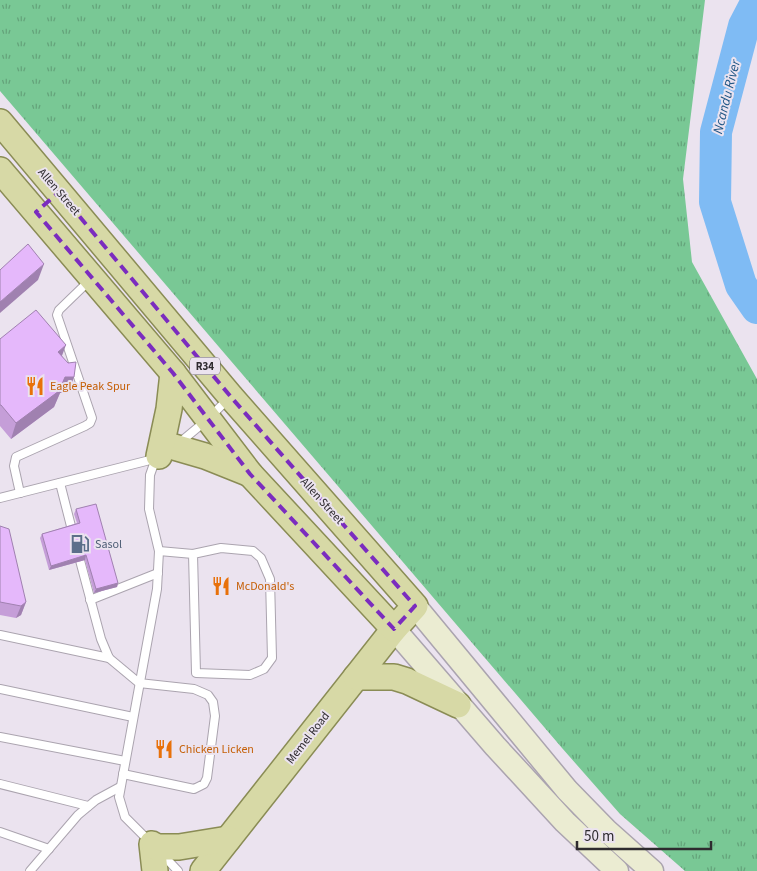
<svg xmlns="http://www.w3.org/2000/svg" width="757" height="871" font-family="'Source Sans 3',sans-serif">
<defs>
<pattern id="grass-tufts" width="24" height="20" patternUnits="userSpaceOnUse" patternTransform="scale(1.25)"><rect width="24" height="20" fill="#79c895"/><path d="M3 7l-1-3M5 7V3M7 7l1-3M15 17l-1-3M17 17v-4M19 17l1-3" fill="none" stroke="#64a37a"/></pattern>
</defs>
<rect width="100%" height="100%" fill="#ebe3ef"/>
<polygon fill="url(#grass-tufts)" points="0,0 705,0 683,179 692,262 757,379 757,871 685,871 620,814 562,748 0,91"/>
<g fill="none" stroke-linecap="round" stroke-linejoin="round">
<polyline stroke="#7fbbf4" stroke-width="32" points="757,1 744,26 716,132 715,202 741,285 757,308"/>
<g stroke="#aba4af" stroke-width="10">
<g id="lane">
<polyline points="178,444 208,419 229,398"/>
<polyline points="60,483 73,534"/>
<polyline points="20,493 14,466 16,457 85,426 90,423 92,418 57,315 59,310 90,280"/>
<polyline points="0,498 154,459"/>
<polyline points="159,551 193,554 221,548 253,551 261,558 270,579 272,658 264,669 250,675 196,673 193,554"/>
<polyline points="78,553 101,639 109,658 139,683 194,689 208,695 213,702 215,716 207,778 204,784 194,789 123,774"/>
<polyline points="90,600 158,573"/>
<polyline points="0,635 109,658"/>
<polyline points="0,689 133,717"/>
<polyline points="0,737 125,761"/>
<polyline points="0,784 88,806"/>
<polyline points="0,832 49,849"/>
<polyline points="149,841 125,817 119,797 157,589 159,551 149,509 150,475 156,458"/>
<polyline points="161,853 178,871"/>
<polyline points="30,871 78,815 96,800 120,787"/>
</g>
</g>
<g stroke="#aba4af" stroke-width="25">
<g id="secondary">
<polyline points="415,606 567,790 606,830 652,871"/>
<polyline points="394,629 495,746 565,822 617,871"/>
</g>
</g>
<g stroke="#8a8c55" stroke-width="28">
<g id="primary">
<polyline points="0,122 231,397 415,606 394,629 203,871"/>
<polyline points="0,170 173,373 250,474 394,629"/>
<polyline points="174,447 205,456 250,474"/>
<polyline points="159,456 169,409 173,373"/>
<polyline points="356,677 394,677 407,681 458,705"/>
<polyline points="152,844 155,871"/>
<polyline points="155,847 179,847 228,839"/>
</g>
</g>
<use href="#lane" stroke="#fff" stroke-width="8"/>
<use href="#secondary" stroke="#ebecd2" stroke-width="22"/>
<use href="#primary" stroke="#d7d9a6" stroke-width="25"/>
</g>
<g fill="#c59ed8">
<polygon points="0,339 62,356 74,377 68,393 60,393 54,407 11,439 0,426"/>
<polygon points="76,509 118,583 117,587 94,593 85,560 49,570 40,538 42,534 77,523 74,514"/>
<polygon points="0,526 26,602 21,615 16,618 0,615"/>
</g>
<g fill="#a081b0">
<polygon points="44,264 38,280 0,313 0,302"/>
<polygon points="66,345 60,361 58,352"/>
<polygon points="65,377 74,377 68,393 60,393 54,407 11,439 16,423"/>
<polygon points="86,555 85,560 49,570 51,566"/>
<polygon points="118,583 117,587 94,593 96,589"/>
<polygon points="26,602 21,615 16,618 21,606"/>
</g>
<g fill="#e5b8fb" stroke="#a081b0">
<polygon points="28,244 44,264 0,302 0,270"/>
<polygon points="36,310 66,345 58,352 68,363 76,362 74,377 65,377 59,391 16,423 1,405 0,405 0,339"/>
<polygon points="96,504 118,583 96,589 86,555 51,566 42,534 80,523 76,509"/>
<polygon points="0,526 9,529 26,602 21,606 0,602"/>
</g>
<path fill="none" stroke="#7b2cbf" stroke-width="4" stroke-dasharray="10 6" stroke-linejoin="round" d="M59,192l172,205 184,209 -21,23 -144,-155 -77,-101 -137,-161z"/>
<defs>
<g id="restaurant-bare" transform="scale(1.5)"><path d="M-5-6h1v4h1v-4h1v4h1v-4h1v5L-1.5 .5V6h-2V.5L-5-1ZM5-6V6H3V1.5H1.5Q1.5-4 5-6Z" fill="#e8710a" stroke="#ebe3ef" stroke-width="2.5" paint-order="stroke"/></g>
<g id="fuel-bare" transform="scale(1.5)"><path d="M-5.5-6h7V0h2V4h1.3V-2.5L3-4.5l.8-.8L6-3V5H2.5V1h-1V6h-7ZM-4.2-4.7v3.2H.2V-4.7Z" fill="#5c6f8a" stroke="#ebe3ef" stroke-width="2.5" paint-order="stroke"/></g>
</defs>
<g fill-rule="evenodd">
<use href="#restaurant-bare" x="35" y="386"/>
<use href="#fuel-bare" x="80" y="544"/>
<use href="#restaurant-bare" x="221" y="586"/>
<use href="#restaurant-bare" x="164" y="749"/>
</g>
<g text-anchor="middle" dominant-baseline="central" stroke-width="4" stroke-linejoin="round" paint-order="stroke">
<rect fill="#ebe3ef" stroke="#676269" stroke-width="1" x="190" y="357.5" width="30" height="17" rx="4"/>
<g font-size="11" font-weight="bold" fill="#2e2b2f">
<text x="205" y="366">R34</text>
</g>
<g font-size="12" fill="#2e2b2f" stroke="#ebe3ef">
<text transform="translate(59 192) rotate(49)">Allen Street</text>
<text transform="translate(322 501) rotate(48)">Allen Street</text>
<text transform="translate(308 738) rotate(-52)">Memel Road</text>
</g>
<g font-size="12" fill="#c56008" stroke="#ebe3ef" text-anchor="start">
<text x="50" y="386">Eagle Peak Spur</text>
<text x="236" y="586">McDonald's</text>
<text x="179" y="749">Chicken Licken</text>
</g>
<g font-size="12" fill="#4e5e75" stroke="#ebe3ef" text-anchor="start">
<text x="95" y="544">Sasol</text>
</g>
<g font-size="14" font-style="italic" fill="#215786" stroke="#ebe3ef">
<text transform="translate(727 97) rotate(-76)">Ncandu River</text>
</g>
</g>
<path d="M577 841v8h134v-8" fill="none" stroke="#2e2b2f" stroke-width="2.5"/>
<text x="584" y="841" font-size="15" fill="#2e2b2f" stroke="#ebe3ef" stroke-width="4" paint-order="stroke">50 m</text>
</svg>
